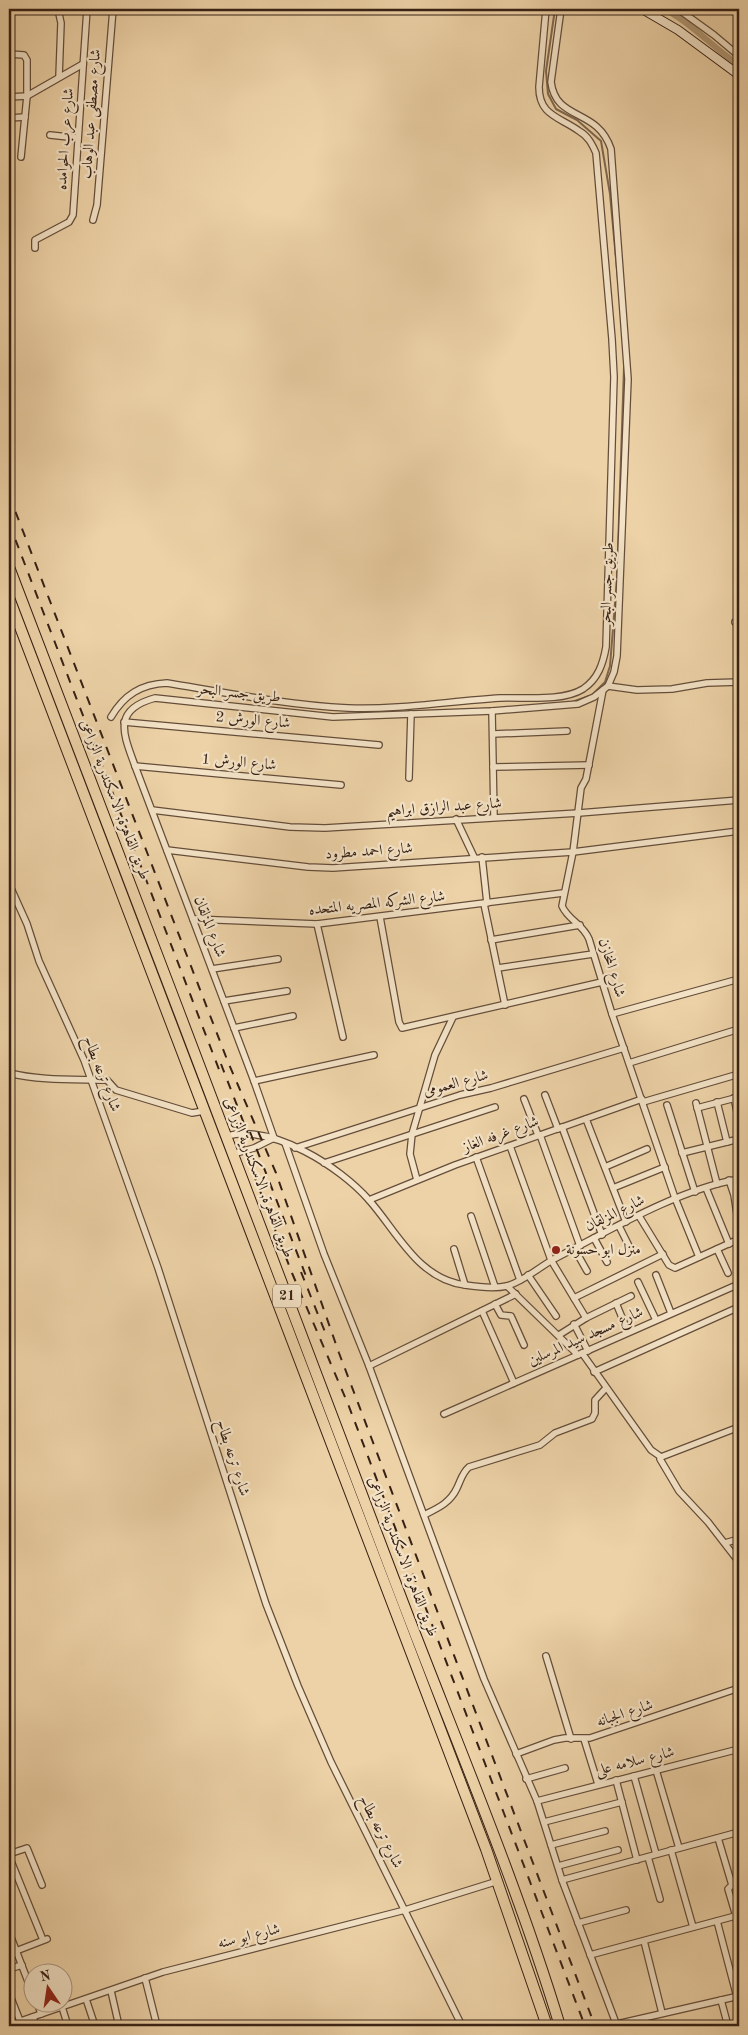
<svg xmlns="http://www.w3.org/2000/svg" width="748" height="2035" font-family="'Old Standard TT',Amiri,serif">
<rect width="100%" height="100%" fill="#edd2a7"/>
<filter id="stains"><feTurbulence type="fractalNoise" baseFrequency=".004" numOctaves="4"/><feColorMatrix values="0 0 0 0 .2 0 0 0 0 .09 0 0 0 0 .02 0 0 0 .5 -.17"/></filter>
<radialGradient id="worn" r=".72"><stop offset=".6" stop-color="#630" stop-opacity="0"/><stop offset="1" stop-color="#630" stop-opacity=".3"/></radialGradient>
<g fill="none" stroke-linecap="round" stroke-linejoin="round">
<g stroke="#7f674f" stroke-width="2">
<polyline points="555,9 546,71 548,94 556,109 577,120 601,141 610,194 618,280"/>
<polyline points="593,694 605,682 610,666 617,579 624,367"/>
<polyline points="572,702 589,696"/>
<polyline points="480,709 498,708"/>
</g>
<path stroke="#af9675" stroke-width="6" d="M664,9c28,14 49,39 75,56"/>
<g stroke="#644d3a" stroke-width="8">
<g id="street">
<polyline points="58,9 61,23 59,77"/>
<polyline points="678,9 714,35 739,56"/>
<polyline points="9,54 24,55 27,60 27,96 21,157"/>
<polyline points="9,97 27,96 83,64"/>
<polyline points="9,118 25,117"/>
<polyline points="50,135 78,138"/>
<polyline points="93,220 97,205 113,9"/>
<polyline points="35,248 35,240 69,222 73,215 87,9"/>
<polyline points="735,622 739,622"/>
<polyline points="608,686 637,690 672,689 707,683 739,682"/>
<path d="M603,690l-17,89 -5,9 -8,64 -11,54c6,14 21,18 27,33l23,75 63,184 24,59"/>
<polyline points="492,711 494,817"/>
<path d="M111,717c13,-22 30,-33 56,-34 60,10 121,22 181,25 51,2 102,-7 152,-10 24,-1 62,4 83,-9 15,-10 20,-25 23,-42l8,-270 -2,-38 -16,-186c-4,-9 -8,-17 -17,-22 -19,-14 -40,-15 -40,-44l7,-78"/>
<polyline points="124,722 379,745"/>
<polyline points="493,734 567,731"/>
<polyline points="135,766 341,785"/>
<polyline points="493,767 589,765"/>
<polyline points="409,778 411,714"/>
<polyline points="152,810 290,827 325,828 579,813 739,800"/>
<polyline points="456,819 474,857"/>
<polyline points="167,850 308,867 333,868 573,852 739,831"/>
<polyline points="482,857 487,903"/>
<polyline points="9,884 27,924 39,961 84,1060 158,1268 266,1604 298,1686 331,1762 462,2026"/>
<polyline points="484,904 505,1005"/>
<polyline points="380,917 399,1022 402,1028 602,982"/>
<polyline points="193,919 317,924 563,893"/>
<polyline points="317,924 343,1037"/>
<polyline points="491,940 580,925"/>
<polyline points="498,968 593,954"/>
<polyline points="212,969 278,959"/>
<polyline points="224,1001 287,991"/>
<polyline points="612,1014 739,979"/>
<polyline points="234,1028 293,1016"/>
<polyline points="629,1063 739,1029"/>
<path d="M9,1073c32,8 65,6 98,7l9,10 76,23 12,-2"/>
<polyline points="254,1081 374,1055"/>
<polyline points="545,1095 558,1129"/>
<polyline points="734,1098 739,1121"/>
<polyline points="524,1099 538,1135"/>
<polyline points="643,1102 739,1074"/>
<polyline points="717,1102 727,1142"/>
<polyline points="696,1103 717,1184"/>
<polyline points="667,1105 695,1192"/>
<polyline points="697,1108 739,1097"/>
<polyline points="586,1119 626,1222"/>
<polyline points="562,1127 602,1235"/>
<polyline points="540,1135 580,1246"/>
<path d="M227,1136c46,-12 113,31 142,64 29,33 49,79 96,85 13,2 29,4 42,1 18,-5 33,-20 49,-28 56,-29 121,-68 183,-79"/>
<path d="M274,1138l-20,-57 -119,-315c-11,-31 -24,-56 20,-68l178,19 159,-6 86,-7 16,-7 14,-11 6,-14 3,-16 11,-277 -17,-230c-14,-42 -55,-27 -60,-67l10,-73"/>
<polyline points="285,1143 324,1254 369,1366 484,1679 537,1801 562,1880 617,2026"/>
<polyline points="510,1146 551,1260 586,1318"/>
<polyline points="295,1148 460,1095 491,1088 624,1048"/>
<polyline points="682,1153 739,1139"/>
<polyline points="233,1154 254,1148 274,1138"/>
<polyline points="476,1157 520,1280"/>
<polyline points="324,1163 495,1107"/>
<polyline points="605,1167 647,1149"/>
<polyline points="417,1180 410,1154 412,1134 435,1055 453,1017"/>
<polyline points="729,1180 734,1195 739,1227"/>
<polyline points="613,1188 665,1167"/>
<polyline points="706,1188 729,1244"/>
<polyline points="369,1200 455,1165 642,1099"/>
<polyline points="471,1216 495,1287"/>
<polyline points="639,1216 669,1265 675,1268 739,1239"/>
<polyline points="619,1226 631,1250"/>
<polyline points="594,1238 607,1262"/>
<polyline points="574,1248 587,1271"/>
<polyline points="454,1249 465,1285"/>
<polyline points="717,1249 728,1273"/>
<polyline points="528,1275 556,1316"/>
<polyline points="656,1275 671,1313"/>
<polyline points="638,1282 656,1320"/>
<polyline points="507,1286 578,1355"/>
<polyline points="574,1298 663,1254"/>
<polyline points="616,1303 628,1332"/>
<polyline points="495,1304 501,1315 511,1316 524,1345"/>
<polyline points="482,1311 514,1383"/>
<polyline points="574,1324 588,1351"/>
<polyline points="559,1335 586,1318 631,1296"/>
<polyline points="582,1353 651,1450 661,1457"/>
<polyline points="369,1366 516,1294"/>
<polyline points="594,1372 739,1307"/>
<polyline points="444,1414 739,1284"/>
<polyline points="739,1427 661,1457 660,1459 679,1491 708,1522 739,1562"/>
<path d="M424,1515c14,-7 26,-12 33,-27 4,-8 5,-15 12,-21l71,-22 15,-12 37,-14 3,-6v-13l11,-12"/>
<polyline points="725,1543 739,1539"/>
<polyline points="546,1656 571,1739"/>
<polyline points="584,1739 598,1784"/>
<polyline points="516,1754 554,1740 565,1738 590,1738 739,1688"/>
<polyline points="656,1770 679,1848"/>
<polyline points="634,1776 656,1854"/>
<polyline points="526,1779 565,1768"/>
<polyline points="616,1780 637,1860"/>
<polyline points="537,1801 739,1749"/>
<polyline points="544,1822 622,1802"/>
<polyline points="718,1838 732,1885 728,1889 736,1916"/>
<polyline points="551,1845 605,1831"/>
<polyline points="671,1850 693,1927"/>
<polyline points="9,1854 27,1848 42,1885"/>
<polyline points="9,1856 43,1940"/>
<polyline points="648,1857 660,1899"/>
<polyline points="558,1866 618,1850"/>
<polyline points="562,1880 739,1832"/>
<polyline points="717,1921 737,1997"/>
<polyline points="578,1923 626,1910"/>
<polyline points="9,1932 32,1992"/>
<polyline points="644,1941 662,2013"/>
<polyline points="16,1951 47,1939"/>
<polyline points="590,1955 739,1915"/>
<polyline points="9,1969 22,1965"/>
<polyline points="145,1978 157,2026"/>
<polyline points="111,1991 119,2026"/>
<polyline points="9,1993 22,2026"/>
<polyline points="86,1999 95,2026"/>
<polyline points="721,2000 728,2026"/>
<polyline points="37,2002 41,2014"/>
<polyline points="62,2007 68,2026"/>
<polyline points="33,2017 36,2026"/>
<polyline points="617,2024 739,1996"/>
<polyline points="9,2025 163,1972 405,1910 498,1881"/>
</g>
</g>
<g stroke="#372115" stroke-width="10">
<polyline id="secondary" points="642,9 678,30 739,75"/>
</g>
<g stroke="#372115" stroke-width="12">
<g id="highway">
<path d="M9,567c127,335 257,668 382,1004 57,152 122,300 169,455"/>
<polyline points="9,598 486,1849 547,2026"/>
</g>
</g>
<use href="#street" stroke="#f3e2c6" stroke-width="5.5"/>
<use href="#secondary" stroke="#f3e2c6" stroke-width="8"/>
<use href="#highway" stroke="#edd2a7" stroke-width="10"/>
<g stroke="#372115" stroke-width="2" stroke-dasharray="9 9" stroke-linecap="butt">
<polyline points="9,495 228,1062 276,1173 339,1353 595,2026"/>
<polyline points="9,523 220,1072"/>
<polyline points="221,1064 250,1139"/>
<polyline points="236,1121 255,1178 292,1273 348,1404 585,2026"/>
<polyline points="250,1132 306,1276"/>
<polyline points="301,1272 325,1332"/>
</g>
</g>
<circle fill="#8f2418" stroke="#f3e2c6" stroke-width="2" cx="556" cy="1250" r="5"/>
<g text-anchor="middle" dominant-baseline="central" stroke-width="4.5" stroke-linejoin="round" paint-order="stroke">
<rect fill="#f3e2c6" stroke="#6f5b4a" stroke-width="1" x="273" y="1284.5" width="28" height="23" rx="4"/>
<g font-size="14" font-weight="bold" fill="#372115">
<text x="287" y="1296">21</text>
</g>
<g font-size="15" fill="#372115" stroke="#f3e2c6">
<text transform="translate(92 114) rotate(-86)">شارع مصطفى عبد الوهاب</text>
<text transform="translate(66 139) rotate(-86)">شارع عرب الحوامده</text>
<text transform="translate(608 584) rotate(-88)">طريق جسر البحر</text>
<text transform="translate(239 694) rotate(6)">طريق جسر البحر</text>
<text transform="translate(253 721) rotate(5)">شارع الورش 2</text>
<text transform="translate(239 763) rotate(5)">شارع الورش 1</text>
<text transform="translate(114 800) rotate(69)">طريق القاهرة, الاسكندرية الزراعى</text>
<text transform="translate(444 808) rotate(-4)">شارع عبد الرازق ابراهيم</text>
<text transform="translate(369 852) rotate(-4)">شارع احمد مطرود</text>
<text transform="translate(377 904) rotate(-6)">شارع الشركه المصريه المتحده</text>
<text transform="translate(209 927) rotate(69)">شارع المزلقان</text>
<text transform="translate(611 968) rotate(73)">شارع المخازن</text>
<text transform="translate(101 1074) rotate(69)">شارع ترعه بطاح</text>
<text transform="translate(456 1084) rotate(-15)">شارع العمومى</text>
<text transform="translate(501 1135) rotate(-20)">شارع غرفه الغاز</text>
<text transform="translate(258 1178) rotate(69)">طريق القاهرة, الاسكندرية الزراعى</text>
<text transform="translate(615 1214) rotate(-26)">شارع المزلقان</text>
<text transform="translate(586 1337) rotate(-24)">شارع مسجد سيد المرسلين</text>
<text transform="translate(232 1458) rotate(72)">شارع ترعه بطاح</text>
<text transform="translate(402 1557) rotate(69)">طريق القاهرة, الاسكندرية الزراعى</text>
<text transform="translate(625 1714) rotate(-18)">شارع الجبانه</text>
<text transform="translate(635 1762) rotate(-14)">شارع سلامه على</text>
<text transform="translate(380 1832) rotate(63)">شارع ترعه بطاح</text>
<text transform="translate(249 1937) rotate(-14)">شارع ابو سنه</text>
</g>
<g font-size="15" fill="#372115" stroke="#f3e2c6" text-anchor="start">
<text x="566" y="1250">منزل ابو حسونة</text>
</g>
</g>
<rect width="748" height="2035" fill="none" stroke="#edd2a7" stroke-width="30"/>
<rect x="10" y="10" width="728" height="2015" fill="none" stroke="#372115" stroke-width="2.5"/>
<rect x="15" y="15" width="718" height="2005" fill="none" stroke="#372115"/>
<g transform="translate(48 1988) rotate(347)"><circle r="24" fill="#f3e2c6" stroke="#a8957f"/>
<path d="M0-4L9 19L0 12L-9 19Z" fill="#8f2418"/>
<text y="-8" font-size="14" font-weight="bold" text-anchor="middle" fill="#372115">N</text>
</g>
<rect width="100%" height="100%" filter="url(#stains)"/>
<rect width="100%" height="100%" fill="url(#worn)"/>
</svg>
